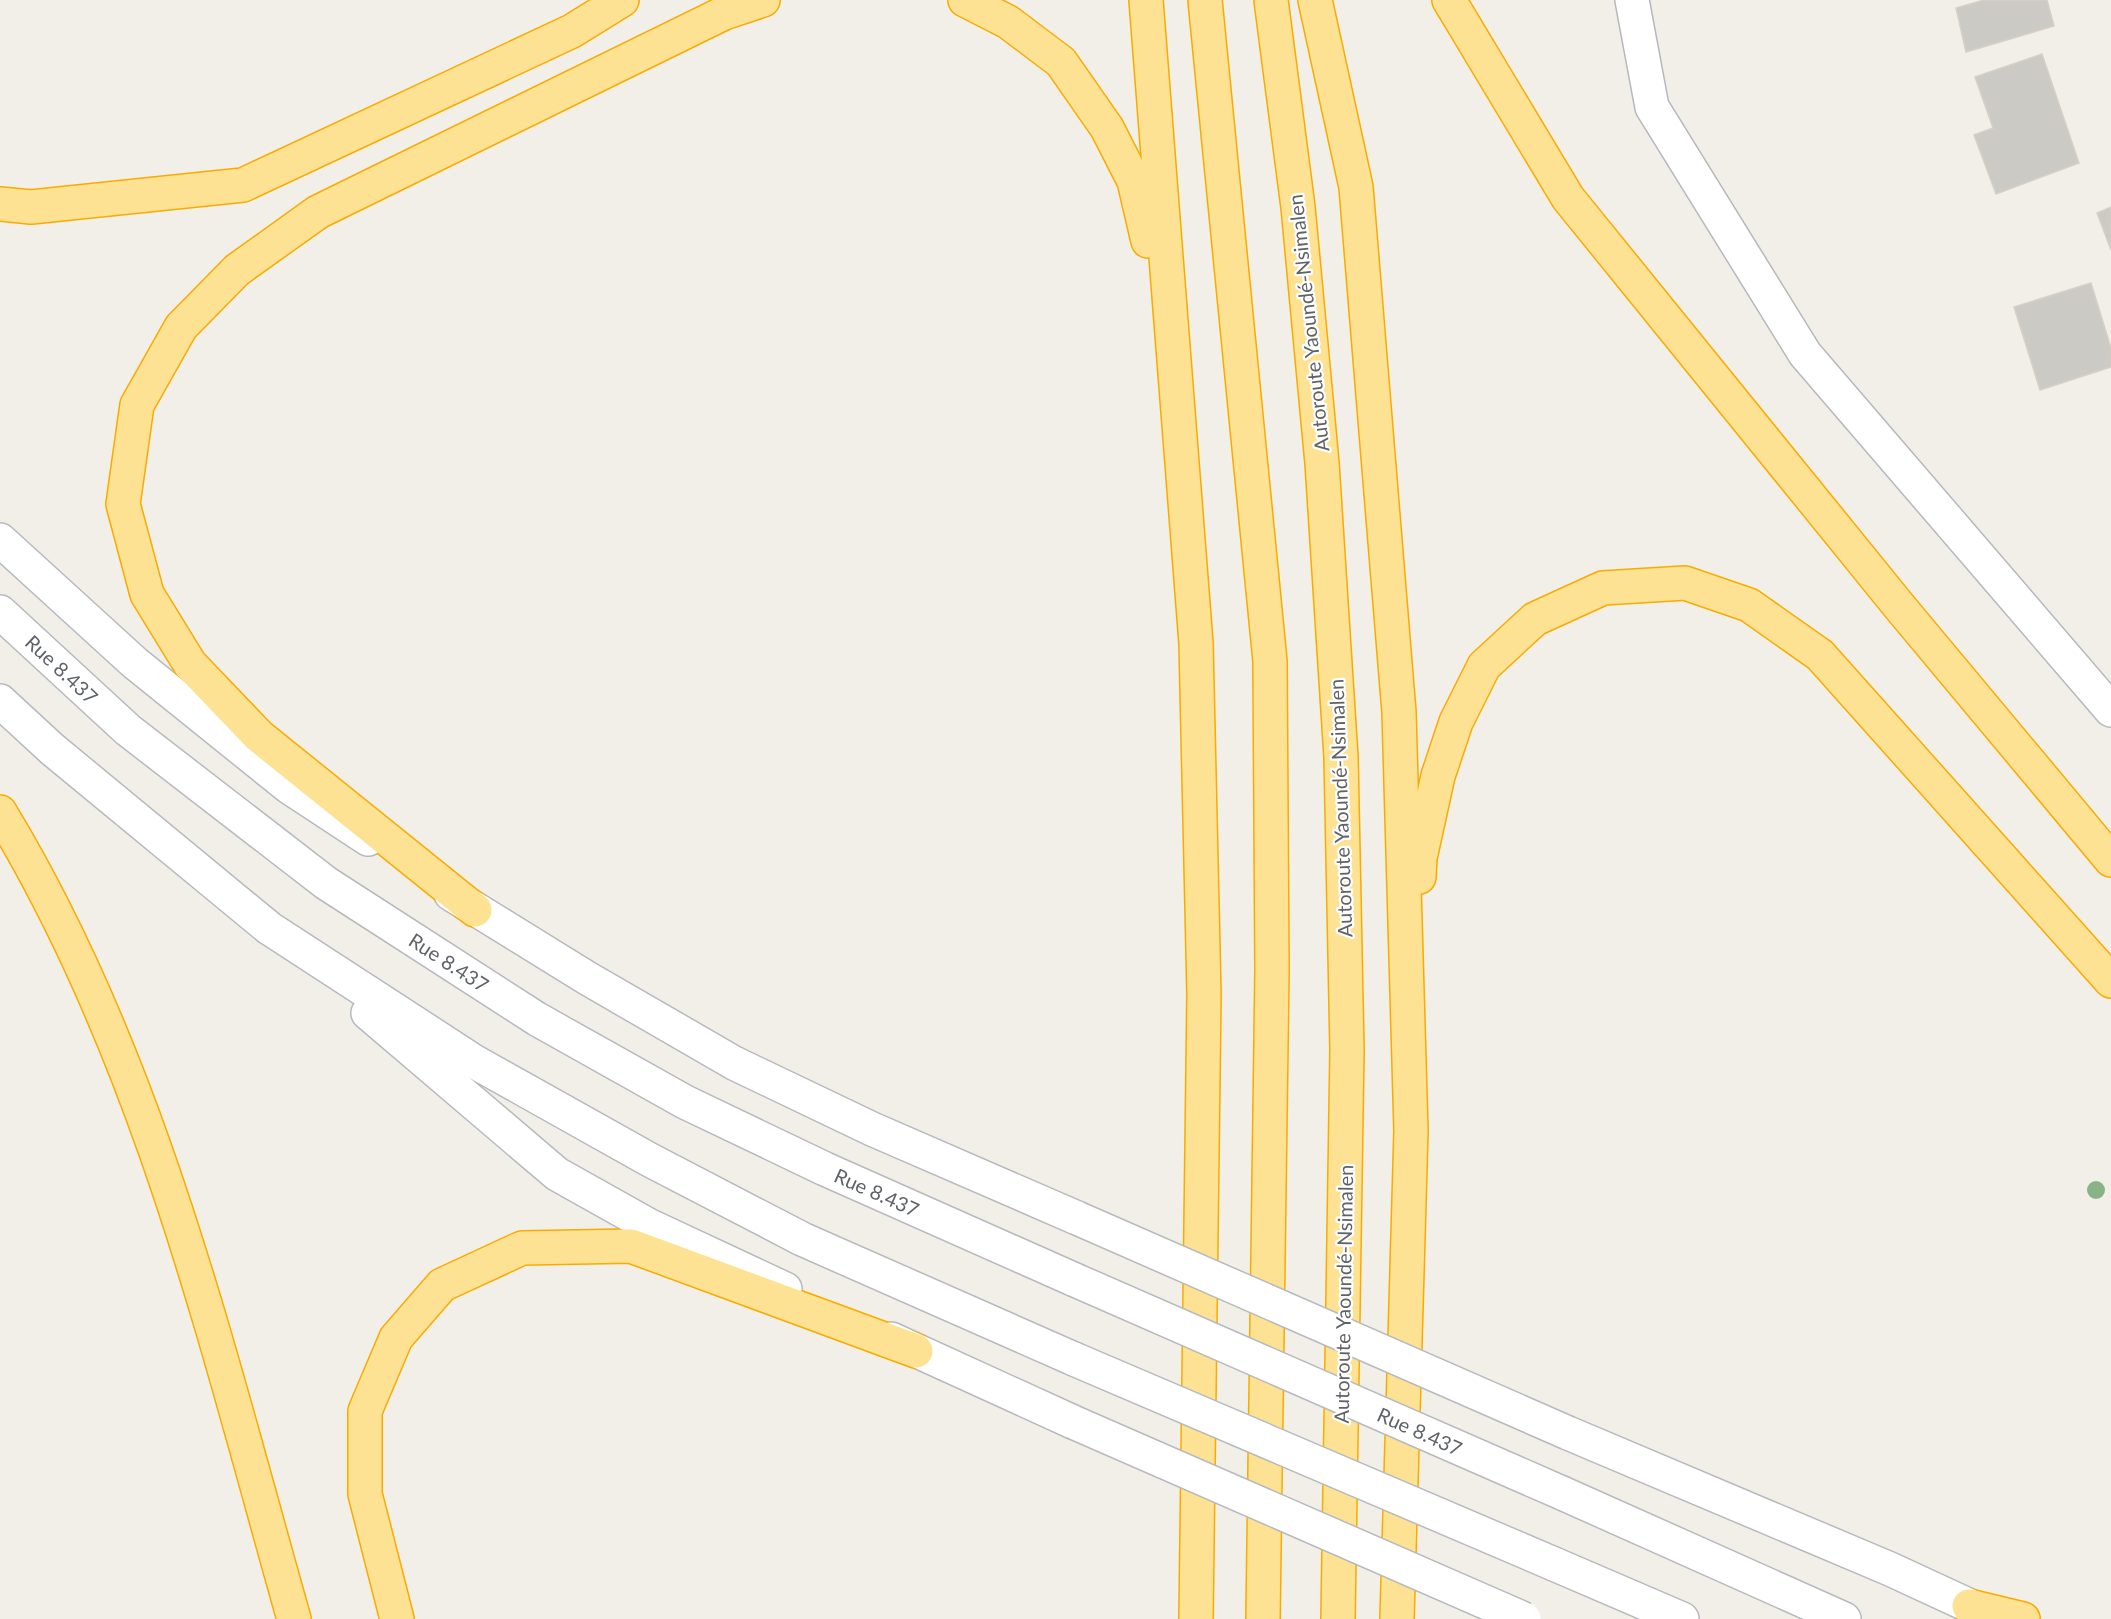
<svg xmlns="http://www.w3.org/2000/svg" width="2111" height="1619" font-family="Lato,sans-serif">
<rect width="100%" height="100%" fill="#f1efe8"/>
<g fill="#cccac5" stroke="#d6d1c6" stroke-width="1.5">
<polygon points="1984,0 2047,0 2054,26 1966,52 1956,8"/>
<polygon points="2042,54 2079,163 1996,194 1974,135 1993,128 1975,77"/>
<polygon points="2111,207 2111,250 2097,213"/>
<polygon points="2091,283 2111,348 2111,367 2040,390 2014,307"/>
</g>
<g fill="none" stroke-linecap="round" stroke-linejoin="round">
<g stroke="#b5b8bc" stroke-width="36">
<polyline id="street" points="1632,0 1652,107 1805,354 2111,710"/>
</g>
<g stroke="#b6babf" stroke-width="36">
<g id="secondary">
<polyline points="0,540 135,663 289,787 368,839"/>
<polyline points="0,612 128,730 326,883 537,1019 685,1102 825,1169 1075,1280"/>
<polyline points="0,701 52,749 269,928 475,1062 650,1160 802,1239 1074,1359"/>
<polyline points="451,894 587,978 734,1063 872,1129 1077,1218"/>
<polyline points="368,1013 557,1174 648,1225 785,1289"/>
<polyline points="891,1339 1073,1422"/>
<polyline points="1568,1433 1890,1569 1996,1618"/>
<polyline points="1562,1493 1844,1619"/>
<polyline points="1554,1564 1682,1619"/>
</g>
</g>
<g stroke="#f9ab00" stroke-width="36">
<g id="highway">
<polyline points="965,0 1008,22 1061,62 1107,128 1134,181 1148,241"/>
<polyline points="1146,0 1196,643 1204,994 1196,1619"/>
<polyline points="1205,0 1270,661 1272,970 1263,1619"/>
<polyline points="1271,0 1298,207 1322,463 1341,757 1347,1050 1338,1619"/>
<polyline points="1315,0 1356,187 1399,712 1411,1131 1397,1619"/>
<polyline points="1449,0 1568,198 1899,606 2111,860"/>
<polyline points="0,204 31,207 243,185 572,31 622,0"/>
<path d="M0,812c150,247 216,532 294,807"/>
<polyline points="1419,877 1420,858 1438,776 1456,722 1484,666 1535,619 1603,588 1685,583 1749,605 1820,655 2111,981"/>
<polyline points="475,910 259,736 190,664 147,594 123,504 137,405 181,327 237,270 318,212 724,13 763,0"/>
<polyline points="1969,1606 2023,1619"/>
<polyline points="397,1619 365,1494 365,1411 396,1338 442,1285 522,1248 631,1246 916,1351"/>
</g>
</g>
<use href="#street" stroke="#fff" stroke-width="33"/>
<use href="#secondary" stroke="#fff" stroke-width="33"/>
<use href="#highway" stroke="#fde293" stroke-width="33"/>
<g stroke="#b6babf" stroke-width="36" stroke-linecap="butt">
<g id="secondary-bridge">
<polyline points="1077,1218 1568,1433"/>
<polyline points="1075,1280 1562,1493"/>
<polyline points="1074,1359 1554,1564"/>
<polyline points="1073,1422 1524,1619"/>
</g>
</g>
<use href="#secondary-bridge" stroke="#fff" stroke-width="33"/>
</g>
<circle fill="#89b387" cx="2096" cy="1190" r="9"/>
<g text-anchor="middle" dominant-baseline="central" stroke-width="4.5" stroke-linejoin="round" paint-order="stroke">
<g font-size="20" fill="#5f6368" stroke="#fff">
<text transform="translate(1308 323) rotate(-96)">Autoroute Yaoundé-Nsimalen</text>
<text transform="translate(62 669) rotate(43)">Rue 8.437</text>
<text transform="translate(1340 808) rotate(-92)">Autoroute Yaoundé-Nsimalen</text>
<text transform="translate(449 962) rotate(33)">Rue 8.437</text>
<text transform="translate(877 1192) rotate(24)">Rue 8.437</text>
<text transform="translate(1343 1294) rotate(-89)">Autoroute Yaoundé-Nsimalen</text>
<text transform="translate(1420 1431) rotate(24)">Rue 8.437</text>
</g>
</g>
</svg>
